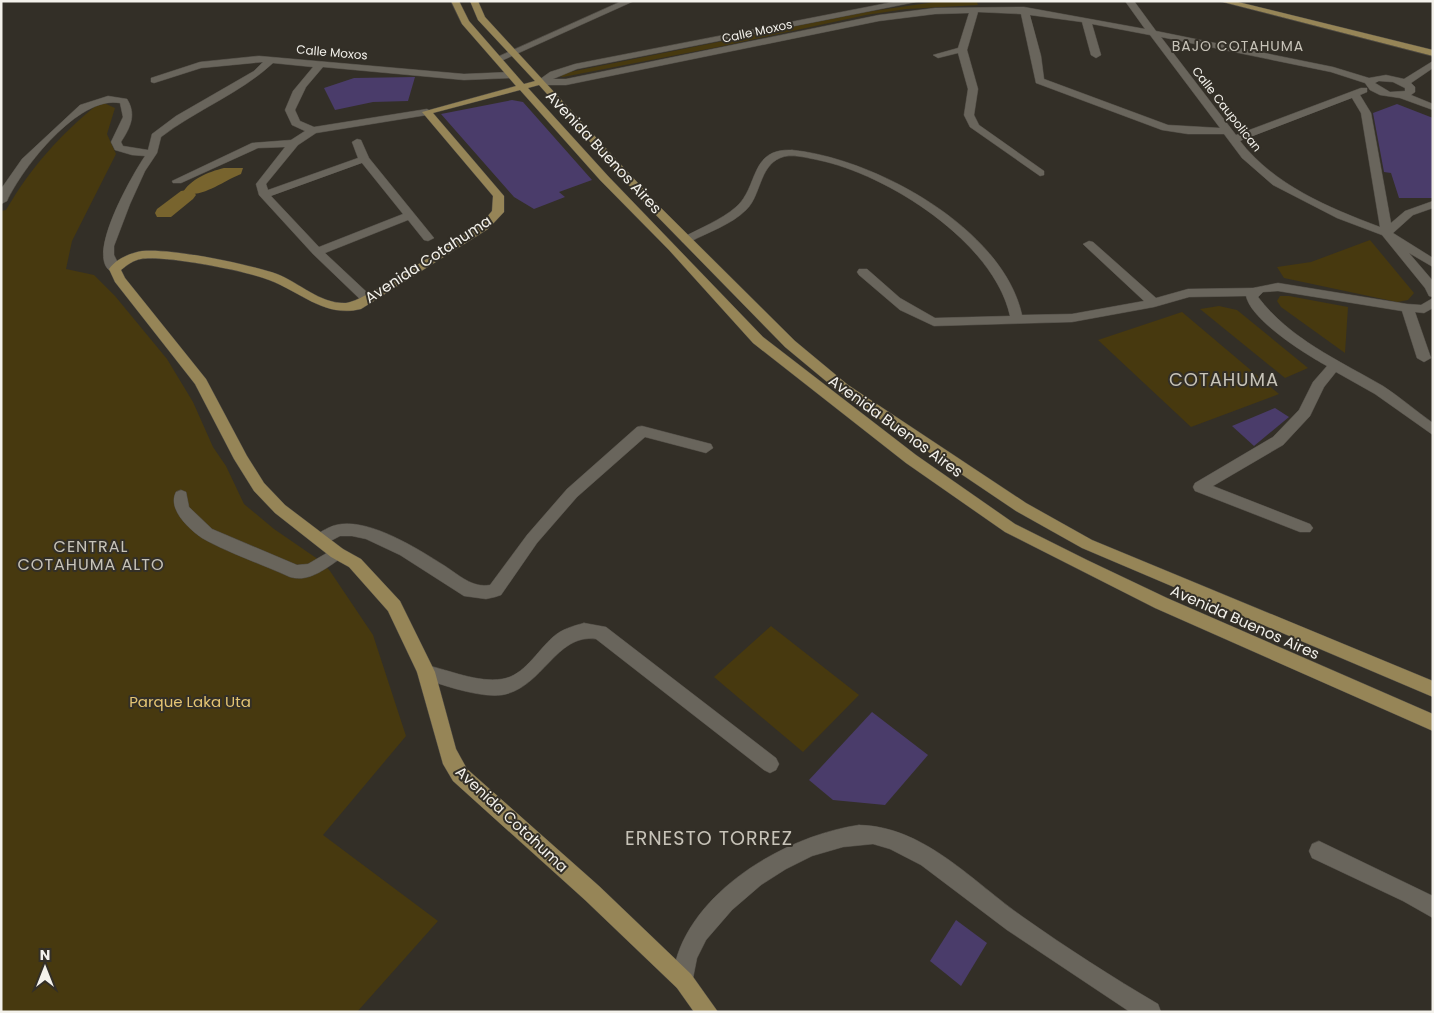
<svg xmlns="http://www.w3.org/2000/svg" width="1434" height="1013" font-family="Poppins,sans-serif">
<rect width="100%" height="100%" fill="#332f27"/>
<g fill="#47390f">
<polygon points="935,2 977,2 978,5 906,9 866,15 723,46 563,77 559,76 560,74 866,12"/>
<path d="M99,103h5l11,5 -8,26 9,20 -44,87 -6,28 28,6 21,21 52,63 26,43 20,45 13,19 18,38 30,25 48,33 8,9 43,64 33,101 -83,99 115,86 -81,91h-356v-801l5,-1c26,-44 53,-74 93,-107z"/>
<polygon points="1370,240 1414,293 1408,300 1397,302 1284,278 1277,267 1311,262"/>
<polygon points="1280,296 1289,296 1348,307 1345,353 1281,307 1277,301"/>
<polygon points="1219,306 1237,310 1308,368 1285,378 1200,309"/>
<polygon points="1182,312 1279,394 1191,427 1098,340"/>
<polygon points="771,626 859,695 803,752 714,677"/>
</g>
<path fill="#78642e" d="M224,168h19l-2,6c-20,8 -36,23 -59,20 8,-15 26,-22 42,-26z"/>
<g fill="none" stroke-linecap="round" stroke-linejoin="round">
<polygon fill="#78642e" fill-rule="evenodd" points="187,190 193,191 196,195 193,199 171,217 157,217 155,213 157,209 181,191"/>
</g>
<g fill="#4a3c6a">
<polygon points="415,77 408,101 373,102 335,110 324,88 354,78"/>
<polygon points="512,100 523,102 592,180 559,192 565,197 534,209 514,197 441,114"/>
<polygon points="1397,104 1433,118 1433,198 1399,198 1391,173 1384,172 1373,113"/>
<polygon points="1275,408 1289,417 1254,446 1232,426"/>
<polygon points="872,712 928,755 885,805 833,800 809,780"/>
<polygon points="956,920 987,943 961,986 930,961"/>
</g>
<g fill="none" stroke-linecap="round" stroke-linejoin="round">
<g stroke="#4f4b44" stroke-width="1">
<g id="minor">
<polygon points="622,1 634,1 501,61 493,59"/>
<path d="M898,1h23l-344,68 -24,10h13l313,-64 56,-7 89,-1 121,22 -20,-28h9l22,30 177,36 36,11 17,-3 18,4 29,-18v7l-22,15 4,4v5l-4,3 22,9v6l-33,-12 -20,-3 -10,-5 -5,-7 -34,-11 -170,-35 75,98 125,-47h6v4l-7,3 11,18 20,110 14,-12 28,-10v7l-20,7 -20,18 40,25v9l-24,-14 24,28v16l-4,-1 -4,-8 -43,-53 -45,-17 -64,-33 -31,-27 -18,-24h-36l-26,-4 -126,-47 -15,-69 -43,-2 -11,38 11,39 -4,26 5,10 65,46v4l-4,1 -70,-49 -6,-12 4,-26 -10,-36 -20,5 -5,-3 25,-7 11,-35 -34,1 -56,7 -313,64h-25l-5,-3 14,-10 25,-8zM1030,15l52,7 9,33 5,3 5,-3 -9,-31 58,11 70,93 -52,-3 -124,-46 -3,-23zM1379,81l14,1 12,6v3l-15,1 -15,-9zM1352,98l9,15 19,114c-51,-19 -106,-42 -140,-86z"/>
<path d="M259,56l205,18 47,-2 5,3 -5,3 -47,2 -141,-13 -17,20 -11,23 5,11 14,6 113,-18 5,3 -5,3 -111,18 -18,12 -32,39 2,6 90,-32 -6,-16 5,-3 4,1 8,18 65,80 -6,3 -4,-1 -16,-20 -83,33 47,44 2,3 -2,3h-8l-51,-49 -54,-59 -3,-11 29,-37 -27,1 -77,35h-8l-1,-2 80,-38 39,-3 14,-9 -13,-6 -7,-15 8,-19 20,-24 -40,-4c-32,30 -77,47 -112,74l-4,16 -12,18 -15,33 -16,42v9l7,14 -2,3 -4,1c-35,-9 19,-101 30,-117l-13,-1 -17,-5 -4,-8 12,-25 -3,-14c-41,-8 -98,65 -113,98l-6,3v-15l21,-30 58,-54 28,-9 19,3c10,16 3,29 -6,43l2,4 25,4 4,-16 24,-18 78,-45 9,-9 -62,6 -47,15 -3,-1v-4l49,-16zM362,163l41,51 -84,33 -48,-51z"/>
<path d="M792,150c82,8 211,78 230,165l50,-1 72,-13 -59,-55 -2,-2 6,-3 4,1 63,56 32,-9 65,-1 25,-5 129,21 14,1 12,-7v10l-9,5 -9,-1 16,46 -7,4 -7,-4 -15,-47 -124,-20 -15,1 -5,5c32,42 80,63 125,89 17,11 33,25 50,37v12l-58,-41 -39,-22 -12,15 -14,29 -27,29 -70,41 97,38 3,4 -3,4h-10l-105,-41 -2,-4 2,-4 78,-46 26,-27 14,-28 14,-16c-22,-12 -76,-46 -81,-70l-57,1 -35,10 -82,15 -138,4 -34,-16 -41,-35 -2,-3 2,-3h8l33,29 35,20 75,-2c-16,-74 -123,-142 -192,-156 -11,-2 -27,-7 -38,-2 -21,9 -19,38 -34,52 -15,15 -38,22 -56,32h-8v-4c18,-10 39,-18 54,-31 23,-20 13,-59 56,-57z"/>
<path d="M642,426l69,18 2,4 -7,5 -61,-16 -68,60 -40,46 -36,52 -6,2 -9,2 -22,-3 -64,-41 -34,-16 -14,-3h-12l-19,10 -5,-2 -3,-4c3,-6 9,-9 15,-12 32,-17 90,21 117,38 14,9 27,22 45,19l37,-50 40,-46 70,-62z"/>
<path d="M181,490l5,2 3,15 23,22 85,36 11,-1 29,-17 6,2 2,4 -2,4c-16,10 -33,26 -53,20 -26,-12 -64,-25 -88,-39 -13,-9 -35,-29 -26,-46z"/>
<path d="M584,623l22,4 170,131 3,6 -3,6 -6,3 -6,-3 -168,-131c-40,-6 -53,49 -94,56 -22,3 -61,-10 -82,-18l-3,-5 3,-5 6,-2c23,5 52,18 76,14 22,-3 35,-28 51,-42 9,-8 20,-11 31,-14z"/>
<path d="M859,825c65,1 114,57 164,92 44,31 89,60 135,87l3,8h-31l-123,-82 -86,-65 -31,-16 -17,-5 -30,3 -31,9 -26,13 -25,16 -29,25 -26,30 -9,18 -6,30 -7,4 -7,-4c-6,-13 -2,-27 3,-40 27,-66 111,-113 179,-123z"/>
<polygon points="1319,841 1433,896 1433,918 1403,901 1312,858 1309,851 1312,844"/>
</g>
</g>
<g stroke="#4f4b44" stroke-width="1">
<g id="major">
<path d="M451,1h8l10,20 55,63 11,-3 -57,-61 -8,-19h8l7,16 175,190 135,134 53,44 178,118 66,37 341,141v16l-351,-149 -66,-37 -178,-120 -53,-44 -133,-136 -113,-126 -11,3 80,88 155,161 153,118 99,69 72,36 80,38 266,116v17l-278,-123 -150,-76 -99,-69 -153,-120 -84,-93 -69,-70 -80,-90 -87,23 71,83v16l-16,17 -127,80c-36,9 -60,-17 -92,-29 -22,-9 -105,-25 -128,-21 -7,1 -14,6 -20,11l4,8 81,101 41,77 17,27 21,22 58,44 18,10 39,42 35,71 21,77 11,20 132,117 92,88 27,38h-24l-17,-24 -92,-88 -132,-119 -10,-17 -26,-92 -29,-61 -39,-44 -18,-10 -56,-44 -21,-22 -20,-32 -39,-75 -80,-102 -6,-13c7,-10 21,-16 33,-18 29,-3 106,13 135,23 23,9 43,30 69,29 18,-1 112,-65 134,-78l12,-14 1,-15 -71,-84 94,-26 -54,-62z"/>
<polygon points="1219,1 1234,1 1433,50 1433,56"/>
</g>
</g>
<use href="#minor" fill="#69655c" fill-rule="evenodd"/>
<use href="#major" fill="#968557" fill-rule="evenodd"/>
</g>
<g text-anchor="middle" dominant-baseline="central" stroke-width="4" stroke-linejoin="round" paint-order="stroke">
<g font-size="12" fill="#f3f1eb" stroke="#332f27">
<text transform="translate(757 31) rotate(-12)">Calle Moxos</text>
<text transform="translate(332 52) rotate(5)">Calle Moxos</text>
<text transform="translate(1227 109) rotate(52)">Calle Caupolican</text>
</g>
<g font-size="14" letter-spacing="1" fill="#c7c3b8" stroke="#332f27">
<text x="1238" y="46">BAJO COTAHUMA</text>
</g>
<g font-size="15" fill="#f3f1eb" stroke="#332f27">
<text transform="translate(604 152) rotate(47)">Avenida Buenos Aires</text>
<text transform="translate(428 259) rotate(-33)">Avenida Cotahuma</text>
<text transform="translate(896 426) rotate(36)">Avenida Buenos Aires</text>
<text transform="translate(1245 622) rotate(24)">Avenida Buenos Aires</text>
<text transform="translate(512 819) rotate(43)">Avenida Cotahuma</text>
</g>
<g font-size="15" fill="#e4c473" stroke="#332f27">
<text x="190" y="701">Parque Laka Uta</text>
</g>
<g font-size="16" letter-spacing="1" fill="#c7c3b8" stroke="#332f27">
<text x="91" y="546">CENTRAL<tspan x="91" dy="18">COTAHUMA ALTO</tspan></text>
</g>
<g font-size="18" letter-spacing="1" fill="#c7c3b8" stroke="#332f27">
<text x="1224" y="379">COTAHUMA</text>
</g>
<g font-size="19" letter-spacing="1" fill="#c7c3b8" stroke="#332f27">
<text x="709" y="838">ERNESTO TORREZ</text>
</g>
</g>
<rect width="1434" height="1013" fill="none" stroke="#f3f1eb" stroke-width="5"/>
<g transform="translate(45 968)" stroke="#332f27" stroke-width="4" paint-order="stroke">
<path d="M0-4L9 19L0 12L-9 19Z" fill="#f3f1eb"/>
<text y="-8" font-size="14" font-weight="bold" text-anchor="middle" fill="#f3f1eb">N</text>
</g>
</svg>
